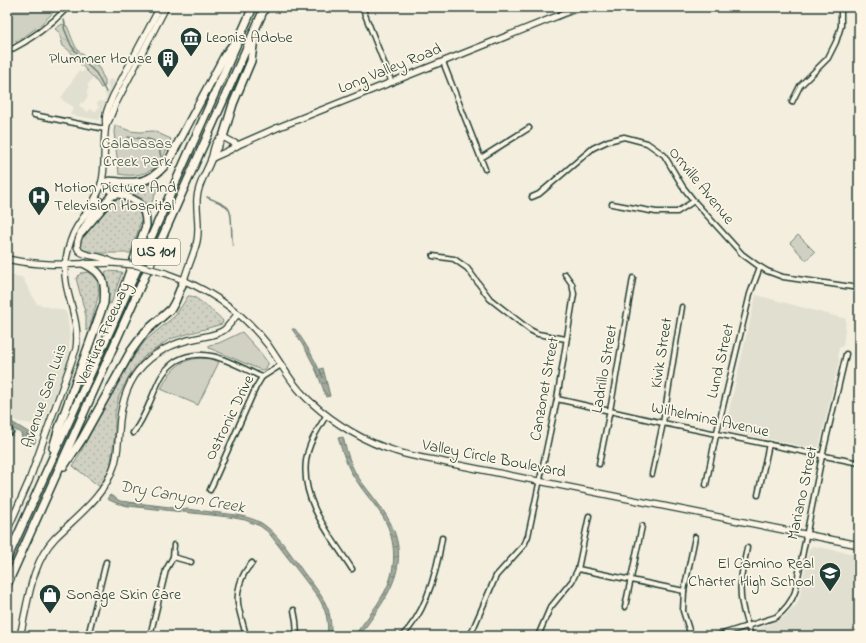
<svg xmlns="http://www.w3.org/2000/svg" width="866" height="643" font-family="'Indie Flower',sans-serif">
<defs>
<pattern id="grass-dots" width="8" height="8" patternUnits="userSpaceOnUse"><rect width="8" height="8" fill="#d0d1c2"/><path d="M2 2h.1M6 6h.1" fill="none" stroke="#b2b4a7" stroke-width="1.8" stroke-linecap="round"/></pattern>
<pattern id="forest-crowns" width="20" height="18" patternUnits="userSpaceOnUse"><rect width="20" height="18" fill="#d0d1c2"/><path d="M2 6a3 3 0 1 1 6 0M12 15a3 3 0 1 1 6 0" fill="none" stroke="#b2b4a7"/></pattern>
<pattern id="water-waves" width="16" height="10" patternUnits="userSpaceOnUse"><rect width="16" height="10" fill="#a0a89b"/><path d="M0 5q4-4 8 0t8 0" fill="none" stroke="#828a7f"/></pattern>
</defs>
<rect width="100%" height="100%" fill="#f3eede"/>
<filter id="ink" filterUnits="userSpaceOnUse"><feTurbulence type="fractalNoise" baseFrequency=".025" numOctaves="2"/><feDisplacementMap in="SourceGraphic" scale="8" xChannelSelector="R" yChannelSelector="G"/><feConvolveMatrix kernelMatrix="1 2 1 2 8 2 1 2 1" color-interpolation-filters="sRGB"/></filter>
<g filter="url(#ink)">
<g fill="#e1dfd0">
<polygon points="84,70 89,74 92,79 87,86 89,88 86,93 88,94 88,96 83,103 81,102 79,106 88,112 90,109 95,112 99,107 97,104 98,102 101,101 104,102 107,97 105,95 105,93 109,91 107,83 110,79 116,82 104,104 99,120 70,115 74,107 62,100 63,99 61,98 79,71 82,73"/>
<polygon points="7,273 14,276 22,277 37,304 65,311 67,315 69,330 69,350 67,364 41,428 33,424 18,422 7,415"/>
<polygon points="756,295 846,319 843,346 839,348 838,353 839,361 819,447 816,449 726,430 725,428"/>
<polygon points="813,546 859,555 859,636 758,636 756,632 758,629 783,618 797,604 800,596 809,549"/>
</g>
<g fill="url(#grass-dots)" stroke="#78877b">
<polygon points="160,183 149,209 141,198 129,192 129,189 139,186"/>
<polygon points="120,198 136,206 142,218 131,253 88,253 82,250 79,240 111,202"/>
<polygon points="106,271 122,272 111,304 106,303 107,289 105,273"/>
<polygon points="89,272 97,279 99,293 90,328 86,331 86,316 76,278 81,273"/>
<path d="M188,296c2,0 4,0 6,1 4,2 27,20 29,24l-1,3 -52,15 -25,17 -15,18 -11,22 -4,17v21l-5,34 -10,19 -27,-21 42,-78 19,-32 12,-16 30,-25z"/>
</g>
<path fill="url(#forest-crowns)" stroke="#78877b" d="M62,24l5,2c5,10 7,25 18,30 4,3 8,2 11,7 4,5 5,11 9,17v6l-4,2c-4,-7 -8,-11 -14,-17 -8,-8 -14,-19 -24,-25l-3,-10v-3l-5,-4z"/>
<g fill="#d0d1c2" stroke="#78877b">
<polygon points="7,7 59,7 40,25 24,37 7,45"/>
<path d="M115,125l15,6 10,1 13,-1 18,8c-3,7 -8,21 -13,26 -10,10 -27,12 -39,9l-5,-42z"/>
<polygon points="798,235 815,252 806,260 790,243"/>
<polygon points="242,332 260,352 268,363 268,365 265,367 266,369 261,370 209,348 209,345 219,343"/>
<path d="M200,358l12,1 7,3 -21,43 -37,-16c9,-19 18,-29 39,-31z"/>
</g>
<g fill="url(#water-waves)" stroke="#6c7d72">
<path d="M292,329h3c12,16 20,31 28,49l-3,-9 3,-1 7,28 -4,1c-9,-27 -17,-44 -34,-68z"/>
<polygon points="7,419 28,432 35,434 34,437 26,434 36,440 34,444 21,436 22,434 7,425"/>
<path d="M343,437c3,13 7,26 13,37 8,12 17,22 24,32 38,52 11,87 -21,130h-5c10,-14 22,-28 30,-43 13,-23 13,-52 -1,-76 -8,-13 -19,-24 -27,-37 -9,-12 -13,-27 -18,-42z"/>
<path d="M110,495l10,6 8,1 109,13c9,2 18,4 26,9 17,12 29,32 41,49 9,11 19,23 24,36 3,9 3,18 3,27h-4c2,-15 -1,-26 -9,-39l-50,-65 -8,-6 -15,-6 -16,-3 -101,-11 -12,-3 -9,-4z"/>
</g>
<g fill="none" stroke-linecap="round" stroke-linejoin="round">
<g stroke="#6c7d72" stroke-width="1.5">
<polyline points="64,20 65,24 64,28 71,45 82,60 96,73 106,92"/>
<path d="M128,137c9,3 26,-2 31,10 1,4 1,7 2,10"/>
<path d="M207,197c6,3 15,6 20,10 7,6 3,28 6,38"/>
</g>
<g stroke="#1f3d34" stroke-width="7">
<g id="street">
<polyline points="362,7 392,83"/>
<path d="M7,52c23,-12 43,-26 61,-45"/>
<polyline points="443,62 485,169"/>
<polyline points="792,102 800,86 828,58 836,42 841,26 841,7"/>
<polyline points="34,115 105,129"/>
<polyline points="481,158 529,128"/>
<polyline points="532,197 539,194 593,148 608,141 624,137 647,143 664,155 683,187 694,201 742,254 757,265 767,271 783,277 859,288"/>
<polyline points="612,204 656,212 677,212 694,201"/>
<polyline points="433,256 454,259 467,268 490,299 530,330 538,334 566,339"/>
<polyline points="557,399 663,423 859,463"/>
<path d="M326,416c-8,13 -18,28 -20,45 -5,41 25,75 46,108"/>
<polyline points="7,433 11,432"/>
<path d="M133,433c13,-16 18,-36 27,-54 4,-8 9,-13 16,-18 29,-17 59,4 86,16"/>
<polyline points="599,464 611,405 633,278"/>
<polyline points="652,474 663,423 682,307"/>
<polyline points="706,485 715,440 750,294 760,267"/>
<polyline points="210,490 256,387 262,377 281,365"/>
<polyline points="758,495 769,444"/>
<path d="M747,548c-3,16 -8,32 -6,49 1,13 6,26 10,39"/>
<polyline points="173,557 191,562"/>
<polyline points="578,569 684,591"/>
<polyline points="625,607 642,526"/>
<polyline points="294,610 296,621 297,636"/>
<polyline points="88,636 106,562"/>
<polyline points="150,636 166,570 173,557 174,545"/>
<path d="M246,636c-2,-9 -5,-18 -7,-27 -4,-16 2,-35 13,-46"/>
<path d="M402,636c24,-23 35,-66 40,-98"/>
<polyline points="470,636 496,576 524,545 528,536 557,399 574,294 572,284 565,274"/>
<polyline points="538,636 550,608 572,581 578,569 589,516"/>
<polyline points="691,636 683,611 684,591 695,537"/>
<path d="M716,636l60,-19c9,-7 15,-14 19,-25l26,-131 25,-107"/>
</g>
</g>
<g stroke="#1f3d34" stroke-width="8">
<g id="secondary">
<polyline points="106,125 109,120 115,105 166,7"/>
<polyline points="223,137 238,145"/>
<polyline points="213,156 223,137"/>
<path d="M211,159c9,-5 19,-8 27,-14l41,-18 301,-120"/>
<path d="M99,200l-20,37c-8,20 12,17 23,21 4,1 8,3 12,5"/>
<path d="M7,259c35,8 70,5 105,4"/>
<path d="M165,273c40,14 77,38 103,72 14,20 25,42 44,58 23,21 53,39 83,48 17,6 36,8 53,12l411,82"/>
<path d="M184,280c4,-14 10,-26 13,-39 3,-14 -1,-29 0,-43 1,-14 9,-25 14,-38 3,-9 2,-19 12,-23"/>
<path d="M7,531l22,-50 47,-132c5,-31 -13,-55 -11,-84 2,-13 5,-27 12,-38 8,-13 19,-26 24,-42 6,-19 1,-40 5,-60 -2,-11 3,-19 7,-29l47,-89"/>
<path d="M20,636c8,-33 11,-73 35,-98 22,-22 49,-41 59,-72 4,-11 4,-23 5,-35 1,-22 6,-43 19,-60 15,-19 37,-29 60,-33 8,-2 19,-3 26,-8 5,-4 9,-11 14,-16"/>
</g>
</g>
<g stroke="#1f3d34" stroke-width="10">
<g id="highway">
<polyline points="223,137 233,104 251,61 254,38"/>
<polyline points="81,233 104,206 108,200 111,196 118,194"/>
<path d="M122,293l24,-67c1,-35 -27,-25 -44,-42 6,-4 10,-3 18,-2 23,2 35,-3 49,-22l56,-105 9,-12"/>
<path d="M53,448l6,-20 45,-125c2,-20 0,-30 -19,-39"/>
<polyline points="64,466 82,439 131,351 145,332 171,309 175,302 184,280"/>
<polyline points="7,559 112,326 253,7"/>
<polyline points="7,585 265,7"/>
</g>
</g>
<use href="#street" stroke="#fcf5e5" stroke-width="4"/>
<use href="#secondary" stroke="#fcf5e5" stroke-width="5.5"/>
<use href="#highway" stroke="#fcf5e5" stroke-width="7"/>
<g stroke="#1f3d34" stroke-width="8" stroke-linecap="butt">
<polyline id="secondary-bridge" points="114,263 136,265 165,273"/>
</g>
<use href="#secondary-bridge" stroke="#fcf5e5" stroke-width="5.5"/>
</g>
</g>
<defs>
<g id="museum-pin" transform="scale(1.15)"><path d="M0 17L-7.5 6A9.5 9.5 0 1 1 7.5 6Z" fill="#1f3d34" stroke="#fcf5e5"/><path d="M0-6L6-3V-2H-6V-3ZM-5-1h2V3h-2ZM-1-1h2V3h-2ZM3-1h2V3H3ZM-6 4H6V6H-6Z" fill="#fff"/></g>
<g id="building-pin" transform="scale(1.15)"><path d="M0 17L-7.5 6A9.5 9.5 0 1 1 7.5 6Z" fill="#1f3d34" stroke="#fcf5e5"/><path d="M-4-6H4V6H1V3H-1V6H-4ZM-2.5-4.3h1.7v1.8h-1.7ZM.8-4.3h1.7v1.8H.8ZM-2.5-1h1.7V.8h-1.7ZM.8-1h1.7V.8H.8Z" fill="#fff"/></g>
<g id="hospital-pin" transform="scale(1.15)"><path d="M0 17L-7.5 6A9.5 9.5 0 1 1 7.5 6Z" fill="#1f3d34" stroke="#fcf5e5"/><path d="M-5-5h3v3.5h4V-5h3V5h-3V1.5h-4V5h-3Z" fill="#fff"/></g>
<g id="school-pin" transform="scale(1.15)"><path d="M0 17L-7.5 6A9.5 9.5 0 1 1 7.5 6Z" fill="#1f3d34" stroke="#fcf5e5"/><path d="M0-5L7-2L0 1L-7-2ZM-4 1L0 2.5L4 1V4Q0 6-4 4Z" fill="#fff"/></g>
<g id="shop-pin" transform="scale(1.15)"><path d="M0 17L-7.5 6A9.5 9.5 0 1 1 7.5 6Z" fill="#1f3d34" stroke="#fcf5e5"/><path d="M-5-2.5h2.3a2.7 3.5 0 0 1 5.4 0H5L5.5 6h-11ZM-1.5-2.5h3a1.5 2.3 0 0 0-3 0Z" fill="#fff"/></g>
</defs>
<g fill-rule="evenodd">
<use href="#museum-pin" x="191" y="38"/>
<use href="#building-pin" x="168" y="59"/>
<use href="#hospital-pin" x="39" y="197"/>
<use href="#school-pin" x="830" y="573"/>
<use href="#shop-pin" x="50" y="595"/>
</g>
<g text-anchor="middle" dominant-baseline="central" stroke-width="3.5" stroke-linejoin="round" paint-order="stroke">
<rect fill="#fcf5e5" stroke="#617469" stroke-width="1" x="132" y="239" width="48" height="26" rx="3"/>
<g font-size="15" font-weight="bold" fill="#1f3d34">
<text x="156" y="252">US 101</text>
</g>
<g font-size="16" fill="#1f3d34" stroke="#fcf5e5" text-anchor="start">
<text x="206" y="38">Leonis Adobe</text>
<text x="152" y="59" text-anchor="end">Plummer House</text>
<text x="54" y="188">Motion Picture And<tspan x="54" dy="18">Television Hospital</tspan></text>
<text x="814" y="564" text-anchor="end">El Camino Real<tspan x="814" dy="18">Charter High School</tspan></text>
<text x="66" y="595">Sonage Skin Care</text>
</g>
<g font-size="16" fill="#1f3d34" stroke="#fcf5e5">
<text transform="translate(390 69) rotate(-22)">Long Valley Road</text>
<text transform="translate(701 186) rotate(51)">Orrville Avenue</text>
<text transform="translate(104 334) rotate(-66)">Ventura Freeway</text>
<text transform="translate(662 353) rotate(-81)">Kivik Street</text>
<text transform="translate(721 361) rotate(-77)">Lund Street</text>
<text transform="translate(605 369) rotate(-80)">Ladrillo Street</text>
<text transform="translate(545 389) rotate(-80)">Canzonet Street</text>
<text transform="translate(45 396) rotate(-71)">Avenue San Luis</text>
<text transform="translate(230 418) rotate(-64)">Ostronic Drive</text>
<text transform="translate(710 420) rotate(12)">Wilhelmina Avenue</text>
<text transform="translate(494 459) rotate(11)">Valley Circle Boulevard</text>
<text transform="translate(803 493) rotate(-78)">Mariano Street</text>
</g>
<g font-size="16" fill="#425b50" stroke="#fcf5e5">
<text x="137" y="144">Calabasas<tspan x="137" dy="18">Creek Park</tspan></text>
</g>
<g font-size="17" font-style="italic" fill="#465d53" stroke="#fcf5e5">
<text transform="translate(182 497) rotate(10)">Dry Canyon Creek</text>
</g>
</g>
<rect width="866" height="643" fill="none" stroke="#fcf5e5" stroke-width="24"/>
<rect x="12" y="12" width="842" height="619" fill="none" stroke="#1f3d34" stroke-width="1.5" filter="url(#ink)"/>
</svg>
